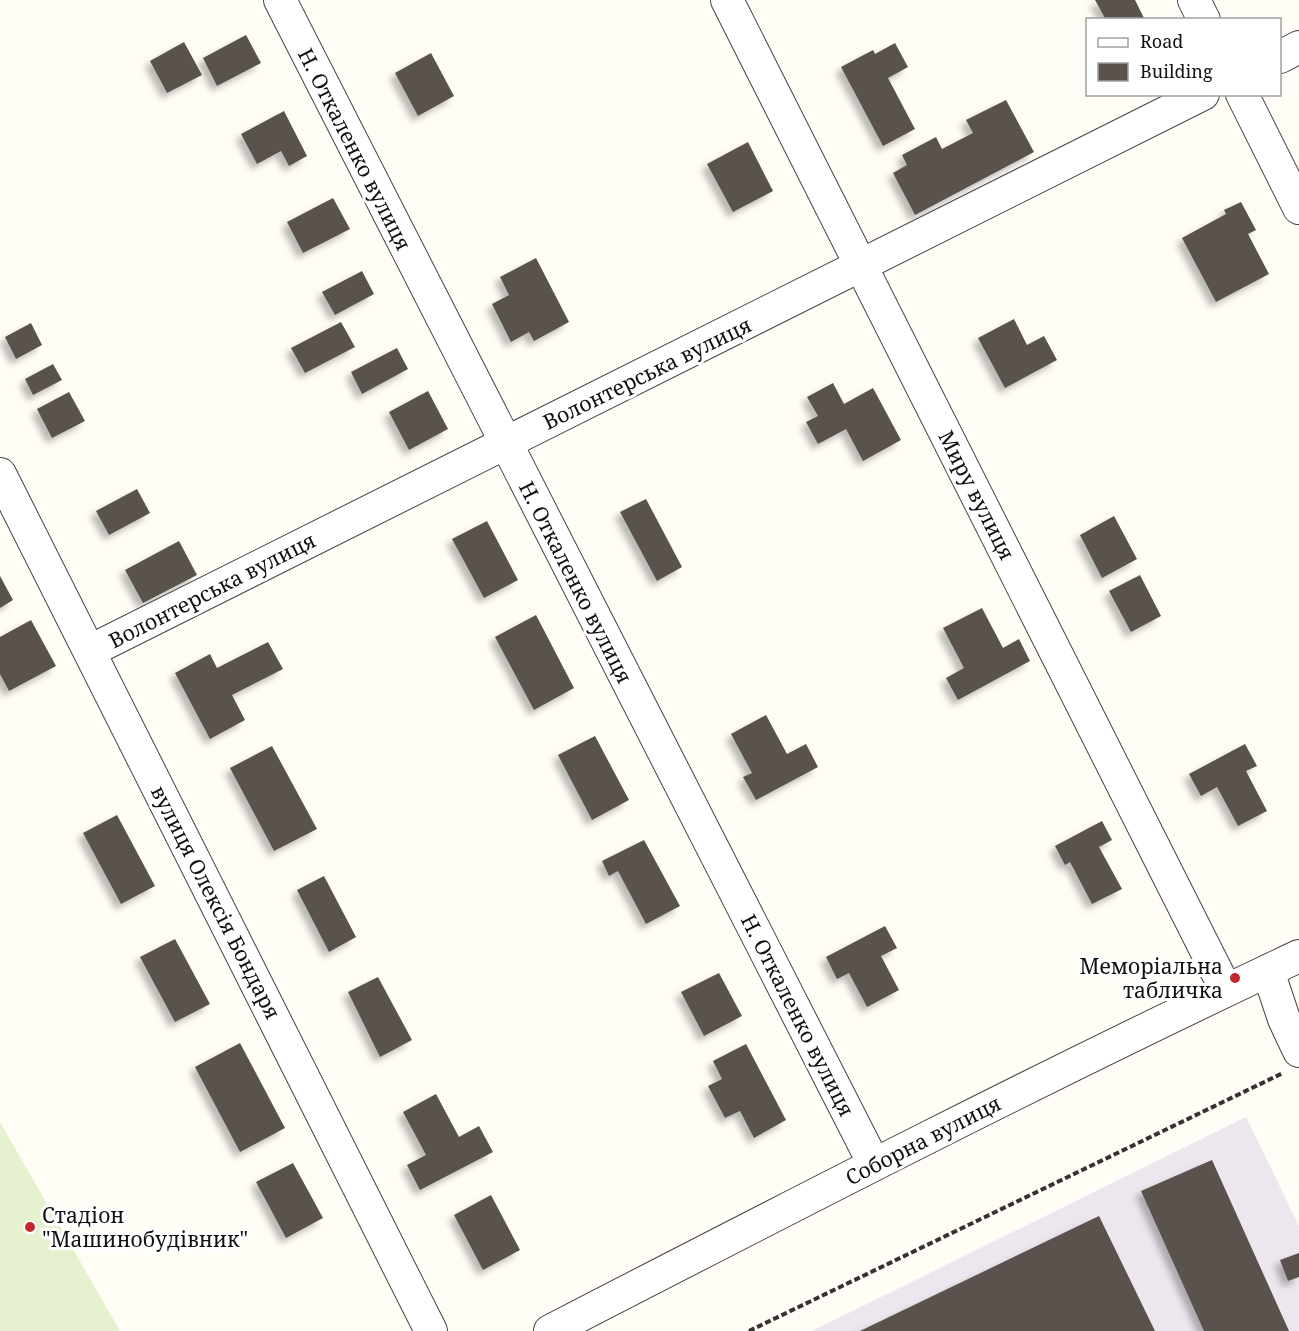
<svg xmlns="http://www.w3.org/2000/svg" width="1299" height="1331" font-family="'Noto Serif',serif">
<defs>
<filter id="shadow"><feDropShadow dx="-5.5" dy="5.5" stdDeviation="3" flood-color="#0004"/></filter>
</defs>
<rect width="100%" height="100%" fill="#fffdf5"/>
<polygon fill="#eee6ef" points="1246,1117 1299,1226 1299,1331 812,1331"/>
<polygon fill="#e6f2cf" points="0,1122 120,1331 0,1331"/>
<g fill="#5a524d" filter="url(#shadow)">
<polygon points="1095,0 1135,0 1145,20 1106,20"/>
<polygon points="246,35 261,63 217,86 203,58"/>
<polygon points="184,42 202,75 167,93 150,61"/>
<polygon points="895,43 908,67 888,78 915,129 883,146 841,67 873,50 875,54"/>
<polygon points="431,53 454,96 418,116 395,73"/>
<polygon points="1006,100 1034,152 915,215 893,173 907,165 902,155 936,137 942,149 973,133 966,120"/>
<polygon points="284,111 307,156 289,166 281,151 257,164 241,134"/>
<polygon points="748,142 773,191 733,212 707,164"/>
<polygon points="333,198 350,229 303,253 287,222"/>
<polygon points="1241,202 1256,230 1248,234 1269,274 1216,302 1182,238 1226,214 1224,210"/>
<polygon points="536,258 569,322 534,341 529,332 511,342 492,304 509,295 500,277"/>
<polygon points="362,271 374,294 335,315 322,292"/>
<polygon points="1014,319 1027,345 1044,336 1057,360 1005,388 978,338"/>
<polygon points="341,322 355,347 305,373 291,348"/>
<polygon points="31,323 42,345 16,359 5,337"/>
<polygon points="397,348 408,369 362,394 351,372"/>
<polygon points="53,364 62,380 33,395 25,379"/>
<polygon points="833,383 844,404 873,388 901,440 863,461 846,429 818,444 806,422 818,416 807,397"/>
<polygon points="428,391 448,429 409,450 389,412"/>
<polygon points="69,392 85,421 52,438 37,409"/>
<polygon points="137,489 150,513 109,535 96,511"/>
<polygon points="646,499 682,567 657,581 620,512"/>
<polygon points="1114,516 1137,559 1102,578 1080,535"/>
<polygon points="487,521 518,580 484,598 452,539"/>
<polygon points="179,541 197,575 143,603 125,570"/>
<polygon points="1140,575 1161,616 1131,632 1109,591"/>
<polygon points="0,576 13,600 0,608"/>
<polygon points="982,608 1003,648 1019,639 1030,661 958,700 946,678 964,668 943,628"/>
<polygon points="536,615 574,688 534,710 495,637"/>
<polygon points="31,620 56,666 9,691 0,674 0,637"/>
<polygon points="268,642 283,669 232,695 245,720 210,739 175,673 210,654 217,668"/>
<polygon points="766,715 787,754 806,744 818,767 756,800 743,777 752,773 731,734"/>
<polygon points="595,736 629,800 592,820 558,755"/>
<polygon points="1245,744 1257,766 1246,771 1267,811 1238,826 1217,787 1201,796 1189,774"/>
<polygon points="272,746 317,829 274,851 230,768"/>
<polygon points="117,815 155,886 121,904 83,833"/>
<polygon points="1102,821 1112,840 1099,847 1122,889 1092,904 1070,862 1065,865 1055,846"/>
<polygon points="644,840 680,906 646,924 618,871 609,876 602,861"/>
<polygon points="324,876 356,937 329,952 297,890"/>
<polygon points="885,926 897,948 881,956 899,990 867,1007 849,973 837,979 826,957"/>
<polygon points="175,939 210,1004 175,1022 140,957"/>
<polygon points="719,973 742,1016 704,1036 681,992"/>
<polygon points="378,977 412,1040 380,1057 348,992"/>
<polygon points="240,1043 285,1128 240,1152 195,1067"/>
<polygon points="746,1044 786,1120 754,1138 740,1111 725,1118 708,1086 722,1079 713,1061"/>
<polygon points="436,1094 459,1137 479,1126 493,1152 420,1190 407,1165 426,1155 403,1112"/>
<polygon points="1212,1160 1289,1331 1204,1331 1141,1191"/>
<polygon points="293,1163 323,1218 286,1238 256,1182"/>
<polygon points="491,1195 520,1250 483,1270 454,1215"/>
<polygon points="1099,1216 1155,1331 860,1331"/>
<polygon points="1299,1253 1299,1277 1288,1281 1280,1260"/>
</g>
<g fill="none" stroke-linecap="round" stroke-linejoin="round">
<g stroke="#444" stroke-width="34">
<g id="minor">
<polyline points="280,0 874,1164"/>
<polyline points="727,0 1226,990"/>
<polyline points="1194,0 1204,20"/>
<polyline points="1280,57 1299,47"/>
<polyline points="1242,94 1299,208"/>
<polyline points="0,474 431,1331"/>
<polyline points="90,651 1203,94"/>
<polyline points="1268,971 1284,1019 1299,1051"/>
<path d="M550,1331c248,-128 496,-256 749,-375"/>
</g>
</g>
<polyline stroke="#333" stroke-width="4" stroke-dasharray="6 3" stroke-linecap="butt" points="749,1331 1283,1073"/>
<use href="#minor" stroke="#fff" stroke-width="32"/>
</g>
<g fill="#c4262e" stroke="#fff" stroke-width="2">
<circle cx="1235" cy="978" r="6"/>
<circle cx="30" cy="1227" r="6"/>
</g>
<g text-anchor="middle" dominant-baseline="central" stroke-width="6" stroke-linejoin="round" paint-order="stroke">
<g font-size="21" fill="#111" stroke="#fff">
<text transform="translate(355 149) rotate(63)">Н. Откаленко вулиця</text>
<text transform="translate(647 373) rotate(-26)">Волонтерська вулиця</text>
<text transform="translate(977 495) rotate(63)">Миру вулиця</text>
<text transform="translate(576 582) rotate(63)">Н. Откаленко вулиця</text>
<text transform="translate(212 590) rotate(-27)">Волонтерська вулиця</text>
<text transform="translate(216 902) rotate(63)">вулиця Олексія Бондаря</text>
<text transform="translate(798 1015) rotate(63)">Н. Откаленко вулиця</text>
<text transform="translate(923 1140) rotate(-27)">Соборна вулиця</text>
</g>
<g font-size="21" fill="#111" stroke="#fff" text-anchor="end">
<text x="1223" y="966">Меморіальна<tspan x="1223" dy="24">табличка</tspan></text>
<text x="42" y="1215" text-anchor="start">Стадіон<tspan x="42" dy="24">"Машинобудівник"</tspan></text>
</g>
</g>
<rect x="1086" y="18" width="195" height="78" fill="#ffffff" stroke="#a0a0a0" stroke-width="1.5"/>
<rect x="1098" y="38" width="30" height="9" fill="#ffffff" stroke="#a0a0a0" stroke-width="1.5"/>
<text x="1140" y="48" font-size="18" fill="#111111">Road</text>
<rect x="1098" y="63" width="30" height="18" fill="#5a524d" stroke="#a0a0a0" stroke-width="1.5"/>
<text x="1140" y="78" font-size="18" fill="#111111">Building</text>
</svg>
